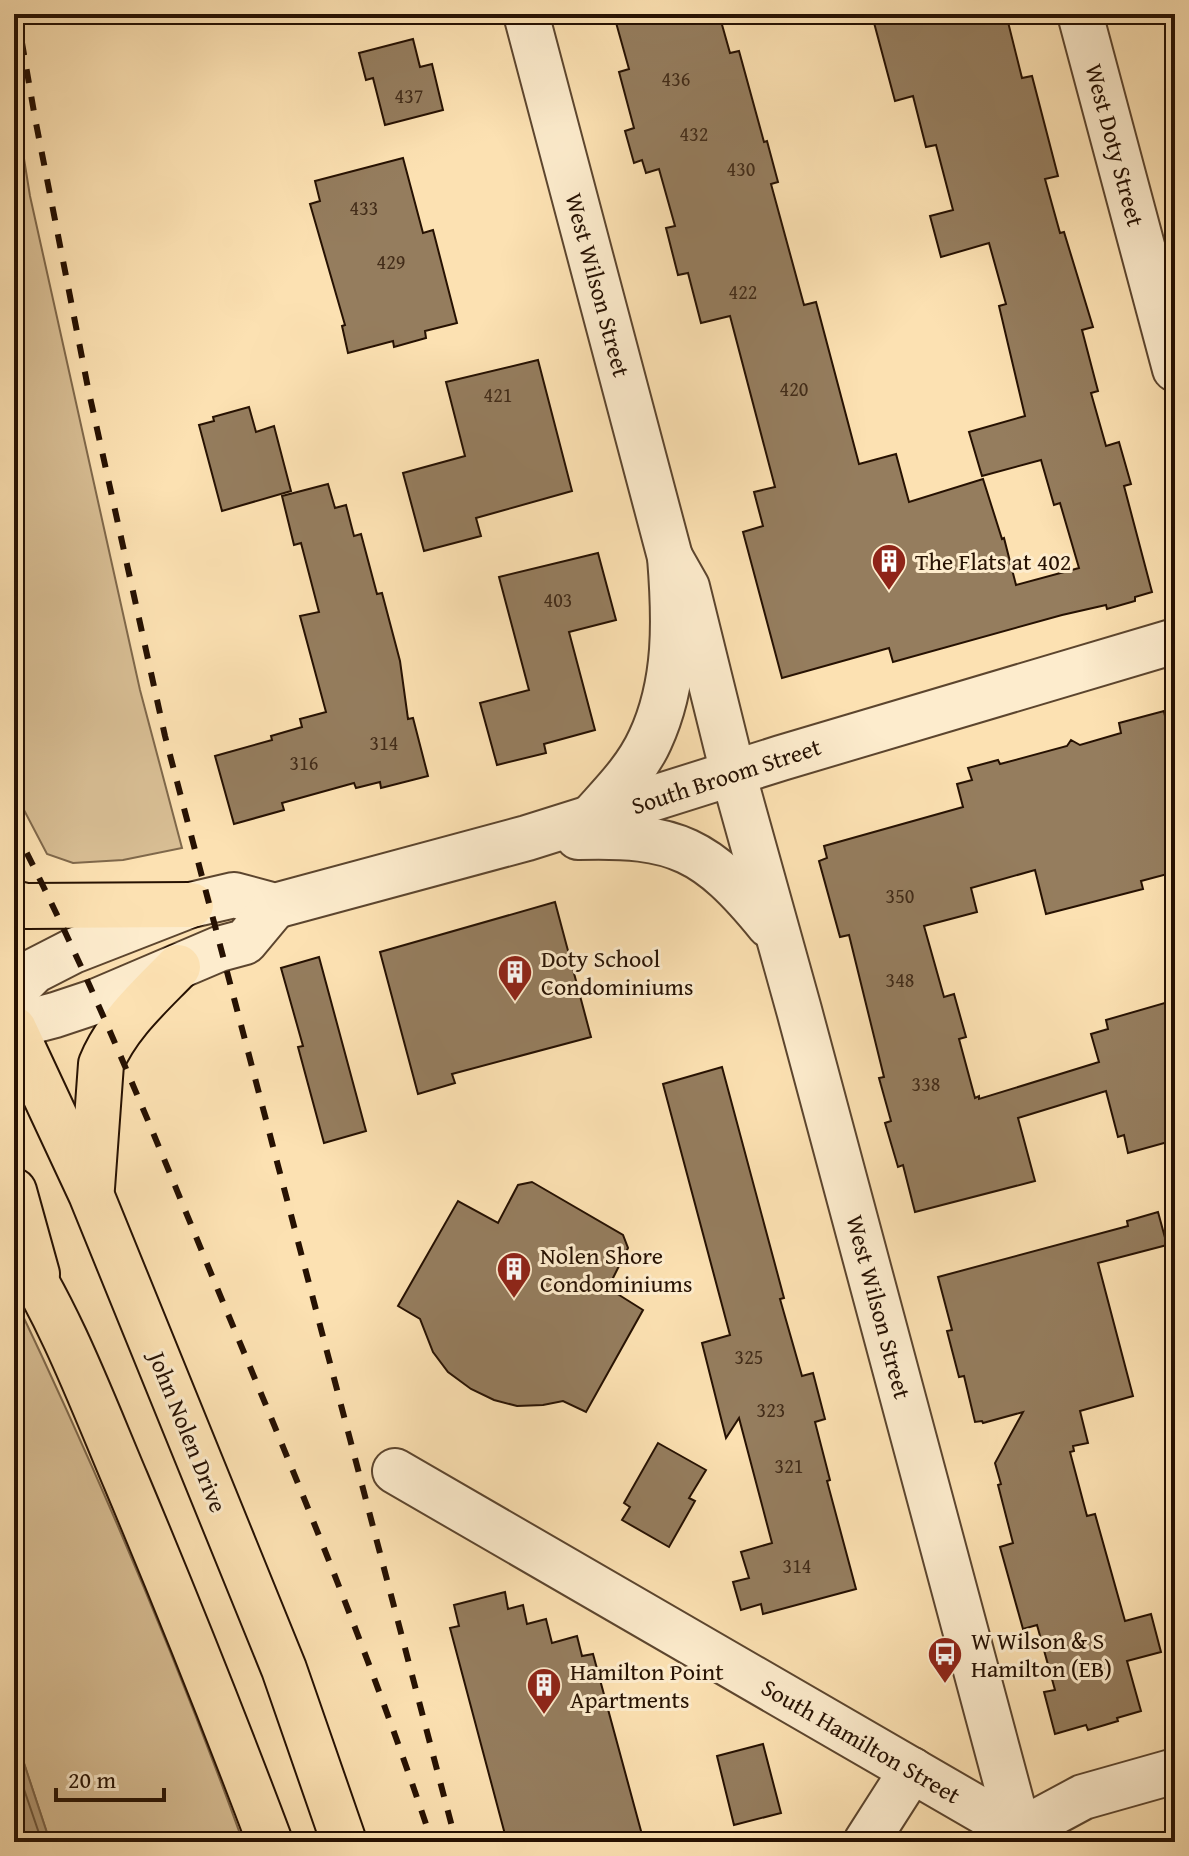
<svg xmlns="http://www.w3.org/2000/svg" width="1189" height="1856" font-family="'Gentium Book Plus',serif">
<rect width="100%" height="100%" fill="#fce1b2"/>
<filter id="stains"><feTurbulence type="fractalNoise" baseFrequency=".0025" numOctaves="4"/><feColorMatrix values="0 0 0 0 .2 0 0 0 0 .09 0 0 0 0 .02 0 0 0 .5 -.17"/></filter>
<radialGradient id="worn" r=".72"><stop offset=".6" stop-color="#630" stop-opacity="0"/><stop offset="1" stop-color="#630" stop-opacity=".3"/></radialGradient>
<g fill="#d8be94" stroke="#7f684b" stroke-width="2">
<polygon points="14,97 30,196 140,690 182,848 123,860 73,863 47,854 14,791"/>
<path d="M14,1297c85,178 162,360 229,545h-193l-36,-109z"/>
</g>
<polygon fill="#b39a76" stroke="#7b6348" stroke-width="2" points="14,1733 50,1842 14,1842"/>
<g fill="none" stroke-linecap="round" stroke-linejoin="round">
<polyline stroke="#6c563c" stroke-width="2" points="14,1760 42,1842"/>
</g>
<g fill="#957d5e" stroke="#261102" stroke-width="2">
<polygon points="632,14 719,14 730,53 739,51 764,142 767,141 778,182 771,184 804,305 816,302 859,464 896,454 909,502 983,479 1002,539 1004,538 1016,585 1079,568 1060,503 1054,505 1041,460 982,476 969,432 1025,416 999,306 1006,304 989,243 941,257 930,216 953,210 936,145 926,147 913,96 895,101 873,19 892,14 1006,14 1022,78 1032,76 1058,176 1045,179 1060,233 1064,232 1093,327 1082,330 1098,391 1091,393 1106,446 1119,442 1131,484 1124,486 1152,592 1135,597 1135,601 1107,609 1106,605 1062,615 893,662 889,648 782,678 743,532 763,526 754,492 775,487 730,316 701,323 688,273 678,275 666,228 675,226 659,169 646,173 642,160 634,163 625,131 634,128 619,72 629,69 615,19"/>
<polygon points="413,39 420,67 432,64 443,110 385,125 373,78 366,80 359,53"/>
<polygon points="403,158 423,233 433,230 457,323 425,331 426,338 394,347 393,341 348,353 342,326 345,325 310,204 320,201 315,181"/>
<polygon points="538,360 572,491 476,518 481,536 424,551 403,473 465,456 446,382"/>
<polygon points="249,407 256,432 274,426 291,491 222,511 199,425 214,421 213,417"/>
<polygon points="328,484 335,508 346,505 354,536 361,534 377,594 382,593 400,661 408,719 413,718 428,776 381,788 380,782 356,788 354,783 282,803 284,810 234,824 215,756 272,740 271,736 302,727 300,719 326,712 300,616 319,612 301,543 294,545 282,496"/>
<polygon points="598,553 616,620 569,632 595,730 544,744 546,753 497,765 480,703 529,690 499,577"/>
<polygon points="1164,711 1165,716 1175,713 1175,872 1141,881 1143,889 1046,914 1035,870 971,888 977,912 924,926 944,997 954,994 966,1037 959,1039 975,1098 979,1096 979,1099 1099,1062 1091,1034 1108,1029 1106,1020 1175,1000 1175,1140 1128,1153 1124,1135 1118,1137 1106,1091 1018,1118 1035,1181 915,1212 903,1165 898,1167 885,1123 891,1121 879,1078 884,1077 849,935 840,937 819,861 827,858 824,846 963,807 957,784 972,780 968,768 998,760 1000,764 1067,746 1071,740 1080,745 1121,733 1119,723"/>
<polygon points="555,902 591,1037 452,1074 455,1083 418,1094 380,952"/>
<polygon points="319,957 366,1131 324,1143 298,1047 303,1046 281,968"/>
<polygon points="722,1067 784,1298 780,1299 802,1376 813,1373 825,1419 815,1422 830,1480 827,1481 856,1589 763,1614 761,1604 741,1610 733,1582 749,1578 741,1552 772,1543 739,1418 726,1438 702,1343 730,1335 663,1084"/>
<polygon points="532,1182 623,1235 628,1248 608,1288 643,1310 586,1412 563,1401 543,1405 517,1406 494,1400 471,1389 448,1372 433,1352 420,1319 398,1306 458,1201 498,1223 518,1185"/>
<polygon points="1158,1212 1167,1245 1098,1263 1133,1396 1080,1411 1088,1443 1073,1446 1074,1451 1070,1452 1087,1516 1095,1514 1125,1621 1151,1614 1161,1652 1127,1661 1141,1711 1117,1718 1118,1721 1088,1730 1086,1725 1055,1734 1044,1692 1055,1690 1037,1625 1023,1629 1000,1547 1013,1543 998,1485 1001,1484 995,1463 1023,1412 983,1423 982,1421 975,1422 964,1376 959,1377 947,1331 952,1330 938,1277 1128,1226 1127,1221"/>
<polygon points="658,1443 706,1470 689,1498 695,1501 669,1547 622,1520 630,1507 624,1503"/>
<polygon points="505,1592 508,1609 523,1605 527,1624 546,1619 552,1643 577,1636 582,1656 593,1654 644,1842 507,1842 450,1628 459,1626 454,1605"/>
<polygon points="763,1744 781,1813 734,1825 717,1756"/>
</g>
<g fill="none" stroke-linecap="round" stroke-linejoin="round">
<g stroke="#5c452e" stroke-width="48">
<g id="minor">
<path d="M526,14l144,543c5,62 7,125 -20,183 -14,31 -39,55 -61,80"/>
<polyline points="1080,14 1175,369"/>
<polyline points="670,557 687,587 733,773 799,1010 1022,1842"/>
<path d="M578,837c98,-3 129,12 191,88"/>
<polyline points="14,1001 19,986 34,971 73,951 191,905 234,895 275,906 527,838 781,758 1175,641"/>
<polyline points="14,1016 36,1020 55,1015 97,1001 219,949 245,942 275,906"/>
<polyline points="395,1471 1034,1841"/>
<polyline points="1018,1832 1083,1797 1175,1771"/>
<polyline points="866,1842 912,1770"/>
</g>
</g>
<g stroke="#261102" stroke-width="48">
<g id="major">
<polyline points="14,903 26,906 191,905"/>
<polyline points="14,1029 91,1194 284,1669 344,1842"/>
<path d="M92,1188l9,-124c16,-39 48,-67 77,-97"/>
<polyline points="14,1191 37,1274"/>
<path d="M14,1245c47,72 78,156 112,236 50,119 98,239 144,361"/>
</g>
</g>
<use href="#minor" stroke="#fdeccd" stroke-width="44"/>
<use href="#major" stroke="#fce1b2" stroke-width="44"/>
<g stroke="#261102" stroke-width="6" stroke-dasharray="14 14" stroke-linecap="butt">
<polyline points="17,14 35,118 88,388 165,736 456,1842"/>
<path d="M14,828c76,147 138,302 201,455 77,184 154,369 217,559"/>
</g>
</g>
<defs>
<g id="building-pin" transform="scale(1.8)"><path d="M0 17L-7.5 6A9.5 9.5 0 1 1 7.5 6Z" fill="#8f2418" stroke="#fdeccd"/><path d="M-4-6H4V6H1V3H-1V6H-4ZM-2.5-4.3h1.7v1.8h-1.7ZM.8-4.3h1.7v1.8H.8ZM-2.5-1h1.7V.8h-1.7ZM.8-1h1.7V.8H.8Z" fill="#fff"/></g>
<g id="bus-pin" transform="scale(1.8)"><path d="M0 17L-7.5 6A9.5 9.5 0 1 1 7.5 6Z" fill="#8f2418" stroke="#fdeccd"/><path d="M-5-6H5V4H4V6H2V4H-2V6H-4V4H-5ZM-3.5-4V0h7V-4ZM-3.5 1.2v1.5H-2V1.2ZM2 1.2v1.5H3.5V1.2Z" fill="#fff"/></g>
</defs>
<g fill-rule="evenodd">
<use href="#building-pin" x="889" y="561"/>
<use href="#building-pin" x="515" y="972"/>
<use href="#building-pin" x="514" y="1269"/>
<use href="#bus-pin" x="945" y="1654"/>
<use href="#building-pin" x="544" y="1685"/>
</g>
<g text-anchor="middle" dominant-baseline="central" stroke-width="6" stroke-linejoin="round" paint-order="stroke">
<g font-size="20" fill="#422c19">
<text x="676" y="78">436</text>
<text x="409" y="95">437</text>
<text x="694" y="133">432</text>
<text x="741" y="168">430</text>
<text x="364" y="207">433</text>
<text x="391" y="261">429</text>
<text x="743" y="291">422</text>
<text x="794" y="388">420</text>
<text x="498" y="394">421</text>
<text x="558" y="599">403</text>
<text x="384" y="742">314</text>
<text x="304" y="762">316</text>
<text x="900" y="895">350</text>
<text x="900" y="979">348</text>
<text x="926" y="1083">338</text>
<text x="749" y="1356">325</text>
<text x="771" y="1409">323</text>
<text x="789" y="1465">321</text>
<text x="797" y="1565">314</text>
</g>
<g font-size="24" fill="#261102" stroke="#fdeccd">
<text transform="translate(1115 145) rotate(75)">West Doty Street</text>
<text transform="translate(598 285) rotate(75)">West Wilson Street</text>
<text transform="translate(726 776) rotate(-18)">South Broom Street</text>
<text transform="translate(879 1307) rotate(75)">West Wilson Street</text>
<text transform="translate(188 1432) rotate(68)">John Nolen Drive</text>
<text transform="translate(861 1741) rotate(30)">South Hamilton Street</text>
</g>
<g font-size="24" fill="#261102" stroke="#fdeccd" text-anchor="start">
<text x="915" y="561">The Flats at 402</text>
<text x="541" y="958">Doty School<tspan x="541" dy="28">Condominiums</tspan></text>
<text x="540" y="1255">Nolen Shore<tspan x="540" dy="28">Condominiums</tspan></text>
<text x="971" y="1640">W Wilson &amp; S<tspan x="971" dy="28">Hamilton (EB)</tspan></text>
<text x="570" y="1671">Hamilton Point<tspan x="570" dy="28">Apartments</tspan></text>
</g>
</g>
<rect width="1189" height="1856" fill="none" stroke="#fce1b2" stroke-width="48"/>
<rect x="16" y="16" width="1157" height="1824" fill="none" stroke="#261102" stroke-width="4"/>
<rect x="24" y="24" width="1141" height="1808" fill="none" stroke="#261102" stroke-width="2"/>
<path d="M56 1788v12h108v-12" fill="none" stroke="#261102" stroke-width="4"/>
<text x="68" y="1788" font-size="24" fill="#261102" stroke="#fdeccd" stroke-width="6" paint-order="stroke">20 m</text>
<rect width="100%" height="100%" filter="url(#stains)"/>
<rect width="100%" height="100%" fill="url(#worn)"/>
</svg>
